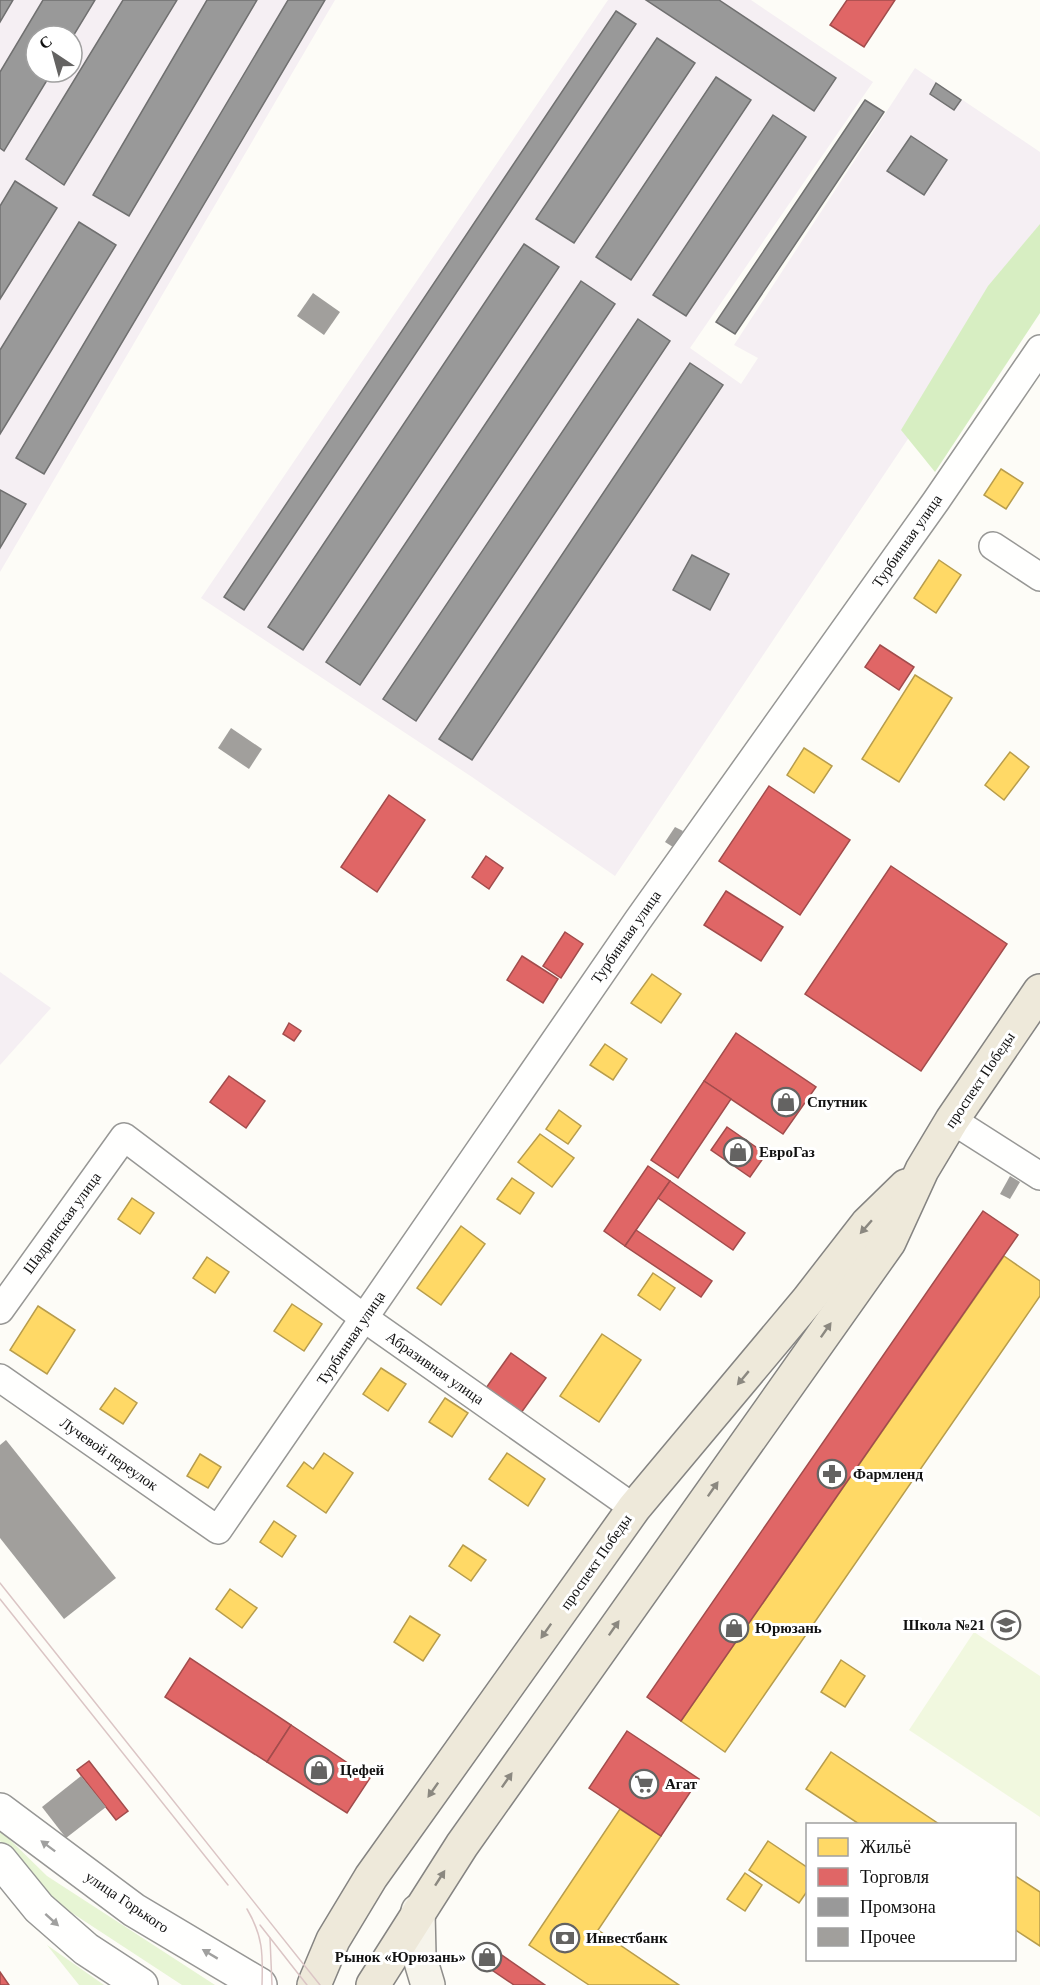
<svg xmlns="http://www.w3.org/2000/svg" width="1040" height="1985" font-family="'Times New Roman',serif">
<rect width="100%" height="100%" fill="#fdfcf7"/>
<g fill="#f5eff3" fill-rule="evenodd">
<path d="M0,0h335l-335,572zM36,36h36v36h-36z"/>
<polygon points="608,0 751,0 873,82 690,348 741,384 758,358 734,345 915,68 1040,152 1040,242 615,876 472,777 201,598"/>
<polygon points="0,972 51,1008 0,1065"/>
</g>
<g fill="#e7f5d4">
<polygon points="0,1830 47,1876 215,1985 182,1985 40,1892 0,1841"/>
<polygon points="47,1945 104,1985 79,1985"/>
</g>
<polygon fill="#d7eec2" points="1040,224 1040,313 935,472 901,430 988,286"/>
<polygon fill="#f1f8df" points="974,1632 1040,1676 1040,1817 909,1730"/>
<g fill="#ffd966" stroke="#b89d4c" stroke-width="1.5">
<polygon points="1001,469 1023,483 1006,509 984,495"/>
<polygon points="939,560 961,575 936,613 914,598"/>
<polygon points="915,675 952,698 899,782 862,759"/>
<polygon points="804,748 832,766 814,793 787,775"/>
<polygon points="1010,752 1029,767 1004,800 985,785"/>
<polygon points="652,974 681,994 661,1023 631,1003"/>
<polygon points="605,1044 627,1059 613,1080 590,1065"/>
<polygon points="559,1110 581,1126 568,1144 546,1129"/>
<polygon points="540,1134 574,1158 552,1187 518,1162"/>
<polygon points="512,1178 534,1193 520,1214 497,1199"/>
<polygon points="132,1198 154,1213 140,1234 118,1219"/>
<polygon points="461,1226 485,1244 441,1305 417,1288"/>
<polygon points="1004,1256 1040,1281 1040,1296 725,1752 681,1721"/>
<polygon points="207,1257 229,1272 215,1293 193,1278"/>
<polygon points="653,1273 675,1288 660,1310 638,1295"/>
<polygon points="292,1304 322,1324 304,1351 274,1331"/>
<polygon points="38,1306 75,1330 47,1374 10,1350"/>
<polygon points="602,1334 641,1360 599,1422 560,1396"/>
<polygon points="381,1368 406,1384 388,1411 363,1394"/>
<polygon points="115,1388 137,1403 123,1424 100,1409"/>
<polygon points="445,1398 468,1413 452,1437 429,1422"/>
<polygon points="324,1453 353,1473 326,1513 287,1486 304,1462 313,1469"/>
<polygon points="507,1453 545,1479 528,1506 489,1479"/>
<polygon points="200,1454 221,1467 208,1488 187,1476"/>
<polygon points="274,1521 296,1536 282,1557 260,1542"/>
<polygon points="463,1545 486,1560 471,1581 449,1566"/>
<polygon points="230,1589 257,1608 242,1628 216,1609"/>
<polygon points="410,1616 440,1635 423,1661 394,1642"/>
<polygon points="841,1660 865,1676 845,1707 821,1692"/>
<polygon points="831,1752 939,1824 859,1824 806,1789"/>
<polygon points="620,1809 661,1836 598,1930 679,1985 589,1985 529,1945"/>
<polygon points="768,1841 808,1868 808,1890 799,1903 749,1870"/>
<polygon points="745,1873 762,1885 745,1911 727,1899"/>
<polygon points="1014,1875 1040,1892 1040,1946 1014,1929"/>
</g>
<g fill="#e06666" stroke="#a24c4c" stroke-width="1.5">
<polygon points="847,0 895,0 864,47 830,25"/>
<polygon points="880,645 914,667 899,690 865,667"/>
<polygon points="769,786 850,840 800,915 719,861"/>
<polygon points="389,795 425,820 377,892 341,867"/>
<polygon points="486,856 503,868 489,889 472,877"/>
<polygon points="891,866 1007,944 921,1071 805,994"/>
<polygon points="726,891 783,927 761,961 704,925"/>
<polygon points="565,932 583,944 561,978 543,966"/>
<polygon points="522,956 558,979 543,1003 507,980"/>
<polygon points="289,1023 301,1031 294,1041 283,1034"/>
<polygon points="736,1033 816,1087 783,1134 704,1081"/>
<polygon points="229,1076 265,1101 246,1128 210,1102"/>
<polygon points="704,1081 731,1099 678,1178 651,1160"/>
<polygon points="727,1127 766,1154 750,1177 711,1150"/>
<polygon points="648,1166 670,1181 625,1246 604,1231"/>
<polygon points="670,1181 745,1233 733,1250 658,1198"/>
<polygon points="983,1211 1018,1235 681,1721 647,1697"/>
<polygon points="636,1230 712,1281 701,1297 625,1246"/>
<polygon points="511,1353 546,1378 521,1413 486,1388"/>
<polygon points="190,1658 291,1725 267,1762 165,1697"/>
<polygon points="291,1725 370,1778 347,1813 267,1762"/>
<polygon points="627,1731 699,1779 661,1836 589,1788"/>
<polygon points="89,1761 128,1811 116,1820 77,1770"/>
<polygon points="496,1951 545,1985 514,1985 486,1966"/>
<polygon points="0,1972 9,1985 0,1985"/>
</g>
<g fill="#999" stroke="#707070" stroke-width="1.5">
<polygon points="0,0 13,0 0,22"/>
<polygon points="43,0 95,0 72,38 36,36 36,72 52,72 4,151 0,148 0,72"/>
<polygon points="123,0 177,0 64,185 26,159"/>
<polygon points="207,0 257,0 129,216 93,195"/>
<polygon points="288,0 325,0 44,474 16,458"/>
<polygon points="646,0 719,0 836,78 814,111"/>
<polygon points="616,11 636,24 244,610 224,597"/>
<polygon points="657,38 695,63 574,243 536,219"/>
<polygon points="716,77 751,100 631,280 596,257"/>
<polygon points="936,83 961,100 954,110 930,94"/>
<polygon points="865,100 884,112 735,334 716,322"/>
<polygon points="773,115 806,137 686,316 653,295"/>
<polygon points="911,136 947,160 924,195 887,171"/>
<polygon points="15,181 57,208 0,299 0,206"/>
<polygon points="79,222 116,245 0,434 0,350"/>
<polygon points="524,244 559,267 303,650 268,627"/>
<polygon points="581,281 615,304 360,685 326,662"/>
<polygon points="638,319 670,341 416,721 383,699"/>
<polygon points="690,363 723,385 472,760 439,739"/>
<polygon points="0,490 26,504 0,548"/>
<polygon points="692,555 729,574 710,610 673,590"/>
</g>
<g fill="#a19f9c">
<polygon points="313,293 340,312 324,335 297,316"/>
<polygon points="231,728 262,749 249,769 218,748"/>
<polygon points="675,827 683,831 673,847 665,842"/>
<polygon points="1010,1176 1020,1182 1010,1199 1000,1194"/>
<polygon points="6,1440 116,1578 64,1619 0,1538 0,1445"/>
<polygon points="81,1776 106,1807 66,1838 42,1807"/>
</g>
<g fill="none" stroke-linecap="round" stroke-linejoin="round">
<g stroke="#979795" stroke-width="30">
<g id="minor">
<polyline points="993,546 1040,577"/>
<polyline points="952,1120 1040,1176"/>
<polyline points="0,1310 124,1137 364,1318 634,1508"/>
<polyline points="0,1378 218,1530 638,920 936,501 1040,349"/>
</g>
</g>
<g stroke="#979795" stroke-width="36">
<g id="tertiary">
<polyline points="0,1810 134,1910 260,1985"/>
<polyline points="0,1860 39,1908 86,1949 141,1985"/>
</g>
</g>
<g stroke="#8e8d8b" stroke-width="36">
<polyline id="secondary" points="418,1911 419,1955 428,1985"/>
</g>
<g stroke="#858482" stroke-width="36">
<g id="primary">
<polyline points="314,1985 333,1940 371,1877 634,1508 808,1300 867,1224 906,1186"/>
<polyline points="373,1985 462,1845 889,1242 922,1170 952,1120 1040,991"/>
</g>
</g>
<use href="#minor" stroke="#fffffe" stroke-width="27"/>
<use href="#tertiary" stroke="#fffffe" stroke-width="33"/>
<use href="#secondary" stroke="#f6f4eb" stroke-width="33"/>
<use href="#primary" stroke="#eee9da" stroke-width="33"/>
<g stroke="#dbc5c5" stroke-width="1.5">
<polyline points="0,1583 320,1985"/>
<polyline points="0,1599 228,1885"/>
<path d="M247,1909c16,27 16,45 15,76"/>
<polyline points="260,1925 307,1985"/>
<polyline points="270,1938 272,1985"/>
</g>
</g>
<defs><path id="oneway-solid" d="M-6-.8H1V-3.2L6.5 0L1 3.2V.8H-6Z" transform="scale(1.5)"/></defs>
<g fill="#8b8880">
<use href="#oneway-solid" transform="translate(866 1227) rotate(131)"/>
<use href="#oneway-solid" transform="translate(826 1330) rotate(-55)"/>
<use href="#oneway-solid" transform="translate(743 1378) rotate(130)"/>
<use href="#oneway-solid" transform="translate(713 1489) rotate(-55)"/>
<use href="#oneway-solid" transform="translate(614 1628) rotate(-55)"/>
<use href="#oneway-solid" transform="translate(546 1631) rotate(125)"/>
<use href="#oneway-solid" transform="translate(507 1780) rotate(-55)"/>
<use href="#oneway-solid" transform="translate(433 1790) rotate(125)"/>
<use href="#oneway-solid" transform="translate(440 1878) rotate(-57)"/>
</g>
<g fill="#a0a09f">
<use href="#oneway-solid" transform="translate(48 1846) rotate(-143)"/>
<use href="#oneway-solid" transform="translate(52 1920) rotate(42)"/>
<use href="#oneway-solid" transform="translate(210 1954) rotate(-149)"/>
</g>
<defs>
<g id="shop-ring" transform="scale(1.5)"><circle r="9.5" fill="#fff" stroke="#646362" stroke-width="1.5"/><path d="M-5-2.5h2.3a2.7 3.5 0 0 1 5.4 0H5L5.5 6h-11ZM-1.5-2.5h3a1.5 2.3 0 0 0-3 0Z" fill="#646362"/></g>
<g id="pharmacy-ring" transform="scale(1.5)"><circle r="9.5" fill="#fff" stroke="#646362" stroke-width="1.5"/><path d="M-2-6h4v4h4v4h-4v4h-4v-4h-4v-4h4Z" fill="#646362"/></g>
<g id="school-ring" transform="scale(1.5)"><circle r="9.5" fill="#fff" stroke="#646362" stroke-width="1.5"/><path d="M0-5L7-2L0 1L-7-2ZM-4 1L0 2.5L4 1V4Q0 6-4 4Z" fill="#646362"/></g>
<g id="supermarket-ring" transform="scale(1.5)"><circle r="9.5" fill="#fff" stroke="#646362" stroke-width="1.5"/><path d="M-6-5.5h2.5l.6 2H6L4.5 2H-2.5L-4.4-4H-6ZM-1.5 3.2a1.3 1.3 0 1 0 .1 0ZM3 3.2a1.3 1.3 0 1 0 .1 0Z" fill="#646362"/></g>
<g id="bank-ring" transform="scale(1.5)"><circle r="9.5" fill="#fff" stroke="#646362" stroke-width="1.5"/><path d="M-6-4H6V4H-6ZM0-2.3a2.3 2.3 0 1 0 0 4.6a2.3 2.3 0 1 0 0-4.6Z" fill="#646362"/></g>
</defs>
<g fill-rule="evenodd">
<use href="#shop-ring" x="786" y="1102"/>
<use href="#shop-ring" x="738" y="1152"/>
<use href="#pharmacy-ring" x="832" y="1474"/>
<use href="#school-ring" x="1006" y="1625"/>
<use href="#shop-ring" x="734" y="1628"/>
<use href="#shop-ring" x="319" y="1770"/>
<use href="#supermarket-ring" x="644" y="1784"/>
<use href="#bank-ring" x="565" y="1938"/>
<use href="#shop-ring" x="487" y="1957"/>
</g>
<g text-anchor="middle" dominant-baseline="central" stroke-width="6" stroke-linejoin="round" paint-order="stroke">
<g font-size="15" fill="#111" stroke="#fff">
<text transform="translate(907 541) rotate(-55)">Турбинная улица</text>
<text transform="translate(626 937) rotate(-55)">Турбинная улица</text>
<text transform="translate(980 1080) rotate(-56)">проспект Победы</text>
<text transform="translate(62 1223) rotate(-54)">Шадринская улица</text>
<text transform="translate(351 1338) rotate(-56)">Турбинная улица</text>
<text transform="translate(435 1368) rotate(35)">Абразивная улица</text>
<text transform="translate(109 1454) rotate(35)">Лучевой переулок</text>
<text transform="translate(596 1562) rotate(-55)">проспект Победы</text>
<text transform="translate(127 1902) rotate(34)">улица Горького</text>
</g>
<g font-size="15" font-weight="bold" fill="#111" stroke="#fff" text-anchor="start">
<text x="807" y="1102">Спутник</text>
<text x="759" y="1152">ЕвроГаз</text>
<text x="853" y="1474">Фармленд</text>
<text x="985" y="1625" text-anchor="end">Школа №21</text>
<text x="755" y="1628">Юрюзань</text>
<text x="340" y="1770">Цефей</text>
<text x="665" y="1784">Агат</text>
<text x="586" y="1938">Инвестбанк</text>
<text x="466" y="1957" text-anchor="end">Рынок «Юрюзань»</text>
</g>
</g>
<rect x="806" y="1823" width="210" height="138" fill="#ffffff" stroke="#a0a0a0" stroke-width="1.5"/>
<rect x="818" y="1838" width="30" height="18" fill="#ffd966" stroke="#a0a0a0" stroke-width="1.5"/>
<text x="860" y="1853" font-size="18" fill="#111111">Жильё</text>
<rect x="818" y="1868" width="30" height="18" fill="#e06666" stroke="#a0a0a0" stroke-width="1.5"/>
<text x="860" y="1883" font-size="18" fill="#111111">Торговля</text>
<rect x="818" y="1898" width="30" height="18" fill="#999999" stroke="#a0a0a0" stroke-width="1.5"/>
<text x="860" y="1913" font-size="18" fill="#111111">Промзона</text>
<rect x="818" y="1928" width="30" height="18" fill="#a19f9c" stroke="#a0a0a0" stroke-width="1.5"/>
<text x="860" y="1943" font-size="18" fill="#111111">Прочее</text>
<g transform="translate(54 54) rotate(324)"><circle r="28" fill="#ffffff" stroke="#a0a0a0" stroke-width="1.5"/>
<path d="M0-4.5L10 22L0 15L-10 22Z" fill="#646362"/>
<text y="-9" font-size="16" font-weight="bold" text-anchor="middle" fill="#111111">С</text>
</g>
</svg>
